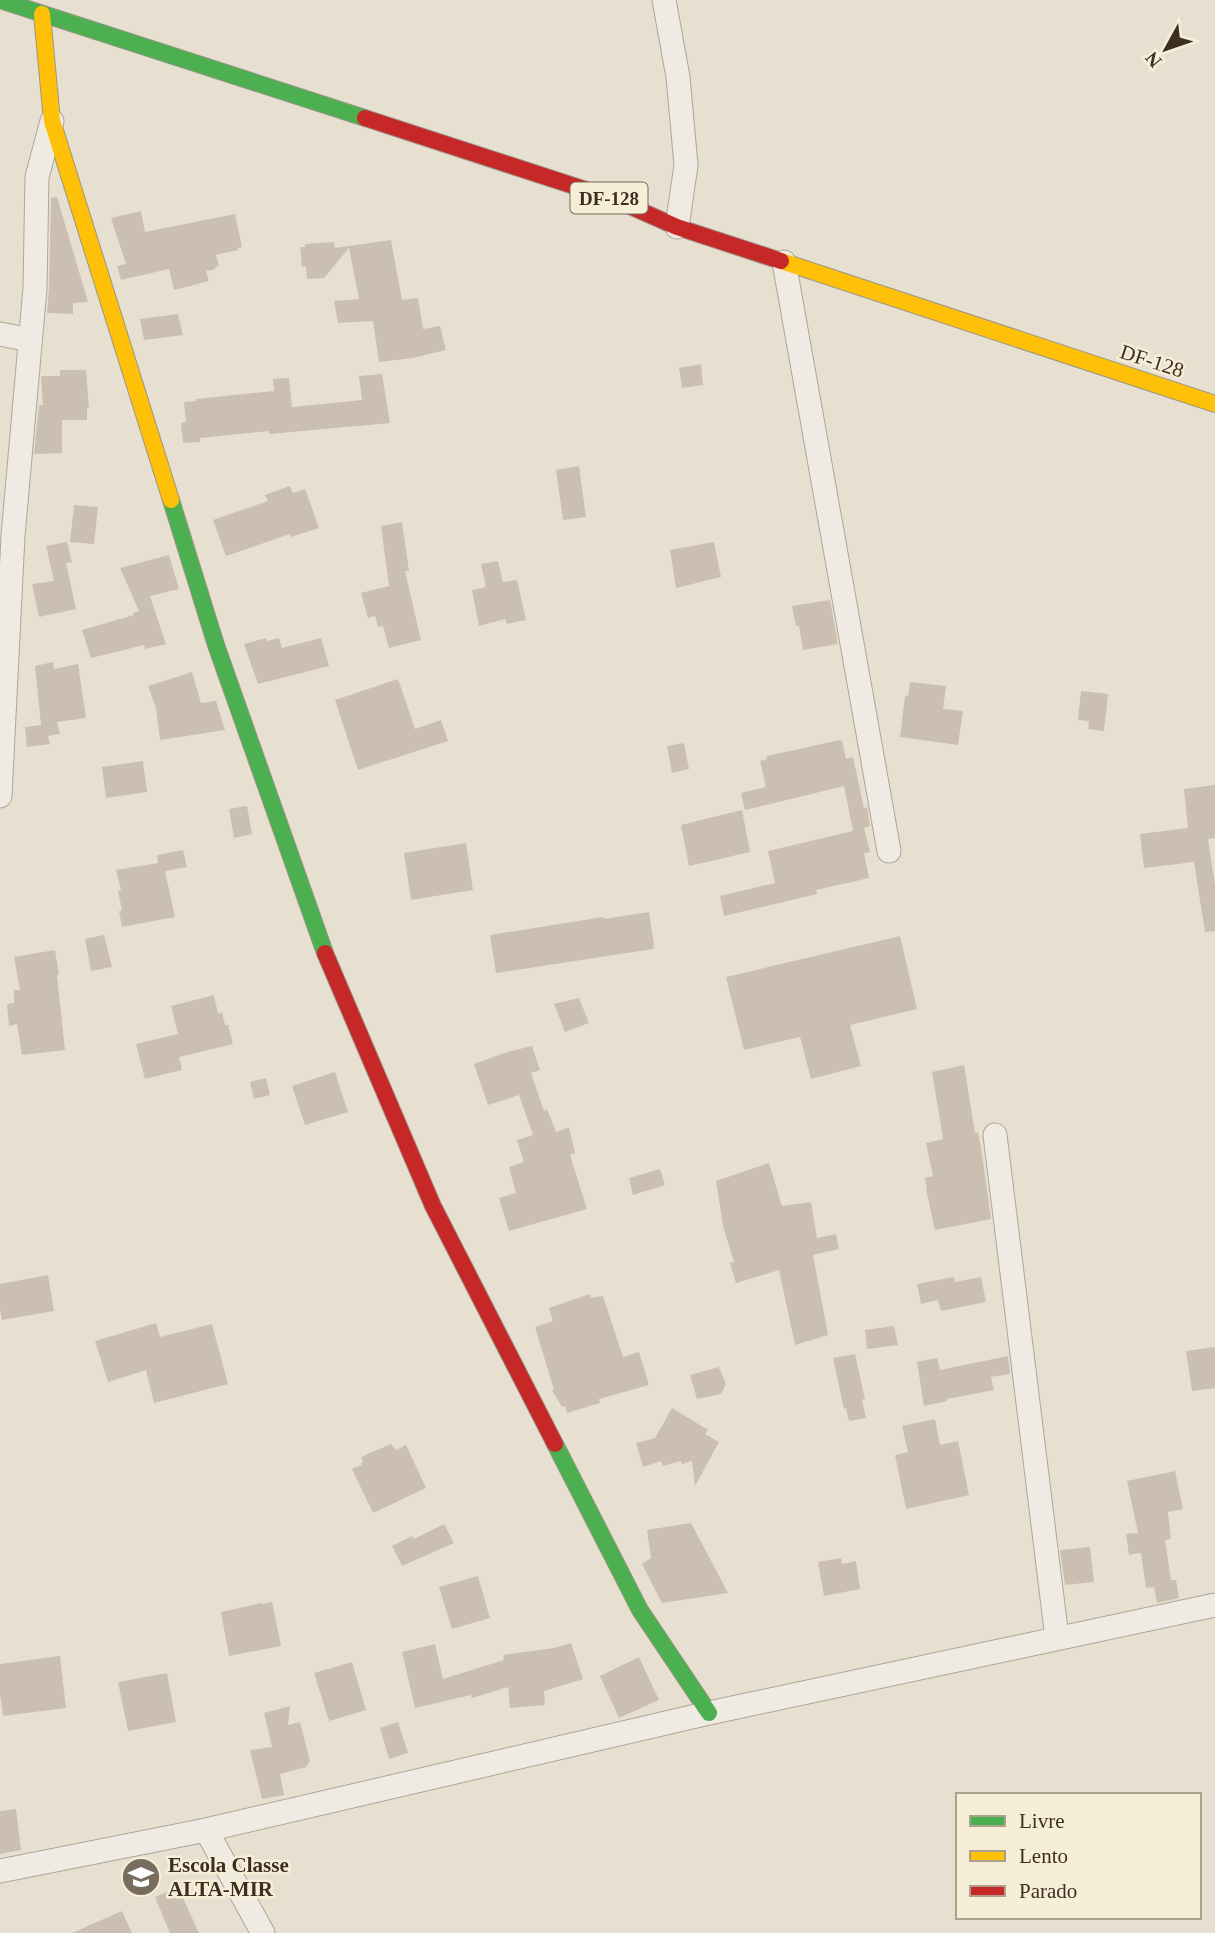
<svg xmlns="http://www.w3.org/2000/svg" width="1215" height="1933" font-family="'Times New Roman',serif">
<rect width="100%" height="100%" fill="#e7e0d1"/>
<g fill="#cbbfb2">
<polygon points="57,197 88,302 73,303 73,314 47,313 49,288 51,198"/>
<polygon points="141,211 145,232 235,214 242,247 238,248 238,250 216,255 219,266 215,267 216,269 206,271 209,281 190,286 174,290 169,269 121,280 117,266 126,264 111,218"/>
<polygon points="391,240 402,300 418,298 423,329 440,326 446,350 413,358 379,362 373,321 338,323 334,301 359,299 349,248 324,278 307,279 306,267 302,267 300,247 305,247 305,244 334,242 335,248"/>
<polygon points="178,314 183,335 144,340 140,319"/>
<polygon points="701,364 703,385 682,388 679,368"/>
<polygon points="60,370 86,370 89,408 87,408 87,420 62,420 62,453 34,454 39,405 43,405 41,376 60,376"/>
<polygon points="382,374 390,423 269,434 269,431 200,438 200,442 183,443 181,423 186,422 184,402 196,401 196,399 274,391 273,379 289,378 292,407 362,400 359,376"/>
<polygon points="579,466 586,517 563,520 556,470"/>
<polygon points="290,486 293,493 305,489 319,528 291,537 290,534 226,556 213,520 268,501 265,495"/>
<polygon points="74,505 98,507 94,544 70,542"/>
<polygon points="402,522 409,571 405,571 421,640 389,648 383,626 378,627 375,616 368,618 361,593 389,586 381,526"/>
<polygon points="67,542 72,562 66,563 76,609 39,617 32,584 54,581 46,546"/>
<polygon points="714,542 721,577 676,588 670,550"/>
<polygon points="169,555 179,589 150,596 166,644 145,649 144,645 91,658 82,630 134,615 133,613 139,611 120,568"/>
<polygon points="498,561 503,582 517,580 526,620 507,624 505,619 479,626 472,590 486,587 481,564"/>
<polygon points="830,600 838,644 803,650 799,626 796,626 792,606"/>
<polygon points="266,638 267,641 279,638 282,648 321,638 329,666 258,684 244,644"/>
<polygon points="53,662 54,669 78,664 86,718 57,722 60,734 48,736 50,744 27,747 25,727 41,725 35,666"/>
<polygon points="192,672 201,703 216,701 225,730 160,740 156,708 148,686"/>
<polygon points="398,679 415,729 441,720 448,741 358,770 335,700"/>
<polygon points="910,682 946,686 943,709 963,711 958,745 900,737 905,696 908,696"/>
<polygon points="1081,691 1108,694 1104,731 1088,729 1089,721 1078,720"/>
<polygon points="840,740 842,741 846,759 853,757 864,808 867,807 870,826 864,828 870,852 864,853 869,878 816,890 817,894 724,916 720,896 775,883 768,851 853,831 844,786 745,810 741,793 766,787 760,761 767,759 767,756"/>
<polygon points="684,743 689,769 672,773 667,746"/>
<polygon points="143,761 147,792 106,798 102,767"/>
<polygon points="1215,785 1215,838 1208,839 1215,885 1215,931 1205,932 1194,862 1144,868 1140,834 1188,828 1184,789"/>
<polygon points="247,806 252,834 234,838 229,809"/>
<polygon points="742,810 750,852 689,866 681,825"/>
<polygon points="466,843 473,890 411,900 404,853"/>
<polygon points="183,850 187,867 165,871 175,917 122,927 119,911 122,910 118,891 121,890 116,870 158,863 157,855"/>
<polygon points="649,912 654,945 653,949 496,973 490,935 603,917 604,919"/>
<polygon points="104,935 112,967 91,971 85,939"/>
<polygon points="900,936 917,1009 850,1025 861,1066 811,1079 800,1037 744,1050 726,977"/>
<polygon points="55,950 59,975 57,975 65,1050 22,1055 17,1024 9,1026 7,1004 14,1003 14,990 20,990 14,957"/>
<polygon points="214,995 218,1014 222,1012 225,1025 228,1025 233,1044 179,1057 182,1070 145,1079 136,1044 178,1034 171,1006"/>
<polygon points="579,998 589,1023 565,1032 554,1004"/>
<polygon points="532,1046 540,1070 531,1073 544,1111 547,1109 556,1132 569,1127 575,1153 570,1155 587,1209 509,1231 499,1198 516,1193 509,1167 524,1162 517,1140 533,1135 519,1095 488,1105 474,1064 507,1052"/>
<polygon points="964,1065 975,1133 978,1132 983,1161 991,1219 935,1230 926,1189 927,1189 925,1178 933,1176 926,1143 943,1139 932,1072"/>
<polygon points="335,1072 348,1112 305,1125 292,1086"/>
<polygon points="266,1078 270,1095 254,1099 250,1082"/>
<polygon points="769,1163 782,1206 811,1202 817,1238 836,1234 839,1249 813,1255 828,1335 795,1345 779,1270 736,1283 730,1263 734,1262 723,1226 716,1181"/>
<polygon points="660,1169 665,1185 633,1195 629,1178"/>
<polygon points="48,1275 54,1311 2,1320 0,1310 0,1284"/>
<polygon points="954,1277 955,1282 981,1277 986,1302 941,1311 938,1300 921,1304 917,1284"/>
<polygon points="590,1294 591,1298 603,1296 623,1357 639,1352 649,1385 599,1399 600,1403 567,1413 565,1406 562,1407 552,1390 554,1390 535,1327 553,1321 549,1308"/>
<polygon points="156,1323 160,1337 212,1324 228,1384 154,1403 146,1370 108,1382 95,1341"/>
<polygon points="894,1326 898,1345 867,1349 865,1330"/>
<polygon points="1215,1347 1215,1388 1192,1391 1186,1351"/>
<polygon points="855,1354 865,1399 862,1400 866,1418 849,1421 846,1408 844,1409 833,1358"/>
<polygon points="1008,1356 1010,1374 991,1377 994,1390 947,1399 947,1401 924,1406 917,1362 937,1358 940,1370"/>
<polygon points="719,1367 726,1384 721,1394 697,1399 690,1375"/>
<polygon points="672,1408 708,1430 705,1434 719,1442 695,1486 692,1461 682,1464 681,1461 663,1466 661,1461 643,1467 636,1443 655,1438"/>
<polygon points="935,1419 940,1445 958,1441 969,1495 906,1509 895,1455 908,1452 902,1426"/>
<polygon points="391,1444 396,1450 406,1445 426,1488 373,1513 352,1469 362,1465 361,1463 363,1462 361,1457"/>
<polygon points="1175,1471 1183,1509 1168,1512 1171,1539 1165,1540 1171,1580 1176,1580 1179,1598 1157,1603 1154,1587 1146,1588 1141,1553 1129,1555 1126,1534 1138,1533 1127,1481"/>
<polygon points="691,1523 728,1593 662,1603 642,1564 651,1558 647,1530"/>
<polygon points="444,1524 454,1543 402,1566 392,1546 412,1536 414,1539"/>
<polygon points="1090,1547 1094,1582 1065,1585 1060,1550"/>
<polygon points="841,1558 842,1564 856,1561 860,1589 824,1596 818,1562"/>
<polygon points="478,1576 490,1618 452,1629 439,1587"/>
<polygon points="272,1602 281,1646 229,1656 221,1612 262,1603 262,1604"/>
<polygon points="571,1643 583,1679 544,1691 545,1705 510,1708 508,1687 472,1698 471,1695 415,1708 402,1652 435,1644 443,1679 504,1660 503,1655 554,1648"/>
<polygon points="60,1656 66,1708 3,1716 0,1694 0,1664"/>
<polygon points="639,1657 659,1700 619,1718 600,1676"/>
<polygon points="352,1662 366,1710 329,1721 314,1673"/>
<polygon points="167,1673 176,1722 128,1731 118,1682"/>
<polygon points="290,1706 288,1725 300,1722 310,1761 306,1767 280,1774 284,1795 262,1799 250,1750 272,1747 264,1713"/>
<polygon points="398,1722 408,1753 389,1759 380,1728"/>
<polygon points="16,1809 21,1850 0,1854 0,1811"/>
<polygon points="178,1887 199,1933 170,1933 155,1897"/>
<polygon points="122,1911 132,1933 72,1933"/>
</g>
<g fill="none" stroke-linecap="round" stroke-linejoin="round">
<g stroke="#ada599" stroke-width="25">
<g id="street">
<polyline points="664,0 678,77 686,165 677,227"/>
<polyline points="784,262 889,851"/>
<polyline points="0,334 30,340"/>
<polyline points="0,796 13,536 35,288 37,177 52,121"/>
<polyline points="995,1135 1057,1638"/>
<polyline points="206,1830 263,1933"/>
<polyline points="0,1871 206,1830 709,1713 1215,1605"/>
</g>
</g>
<g stroke="#9c958a" stroke-width="18">
<g id="fast">
<polyline points="0,0 365,118"/>
<polyline points="171,500 216,645 325,953"/>
<polyline points="555,1444 640,1610 709,1713"/>
</g>
</g>
<g stroke="#9c958a" stroke-width="18">
<g id="slow">
<polyline points="42,14 52,121 171,500"/>
<polyline points="781,261 1215,404"/>
</g>
</g>
<g stroke="#9c958a" stroke-width="18">
<g id="jam">
<polyline points="365,118 614,199 677,227 781,261"/>
<polyline points="325,953 433,1206 555,1444"/>
</g>
</g>
<use href="#street" stroke="#efebe3" stroke-width="23"/>
<use href="#fast" stroke="#4caf50" stroke-width="16"/>
<use href="#slow" stroke="#ffc107" stroke-width="16"/>
<use href="#jam" stroke="#c62828" stroke-width="16"/>
</g>
<defs>
<g id="school-disc" transform="scale(2.0125)"><circle r="9.5" fill="#786c5e" stroke="#f7eed8"/><path d="M0-5L7-2L0 1L-7-2ZM-4 1L0 2.5L4 1V4Q0 6-4 4Z" fill="#fff"/></g>
</defs>
<g fill-rule="evenodd">
<use href="#school-disc" x="141" y="1877"/>
</g>
<g text-anchor="middle" dominant-baseline="central" stroke-width="5" stroke-linejoin="round" paint-order="stroke">
<rect fill="#f7eed8" stroke="#756857" stroke-width="2" x="570.5" y="182.5" width="77" height="31" rx="5"/>
<g font-size="19" font-weight="bold" fill="#3d2e20">
<text x="609" y="198">DF-128</text>
</g>
<g font-size="21" fill="#3d2e20" stroke="#f7eed8">
<text transform="translate(1152 361) rotate(18)">DF-128</text>
</g>
<g font-size="21" font-weight="bold" fill="#3d2e20" stroke="#f7eed8" text-anchor="start">
<text x="168" y="1865">Escola Classe<tspan x="168" dy="24">ALTA-MIR</tspan></text>
</g>
</g>
<rect x="956" y="1793" width="245" height="126" fill="#f7eed8" stroke="#ada18e" stroke-width="2"/>
<rect x="970" y="1816" width="35" height="10" fill="#4caf50" stroke="#ada18e" stroke-width="2"/>
<text x="1019" y="1828" font-size="21" fill="#3d2e20">Livre</text>
<rect x="970" y="1851" width="35" height="10" fill="#ffc107" stroke="#ada18e" stroke-width="2"/>
<text x="1019" y="1863" font-size="21" fill="#3d2e20">Lento</text>
<rect x="970" y="1886" width="35" height="10" fill="#c62828" stroke="#ada18e" stroke-width="2"/>
<text x="1019" y="1898" font-size="21" fill="#3d2e20">Parado</text>
<g transform="translate(1166 49) rotate(230)" stroke="#f7eed8" stroke-width="5" paint-order="stroke">
<path d="M0-5L12 26L0 18L-12 26Z" fill="#3d2e20"/>
<text y="-10" font-size="19" font-weight="bold" text-anchor="middle" fill="#3d2e20">N</text>
</g>
</svg>
